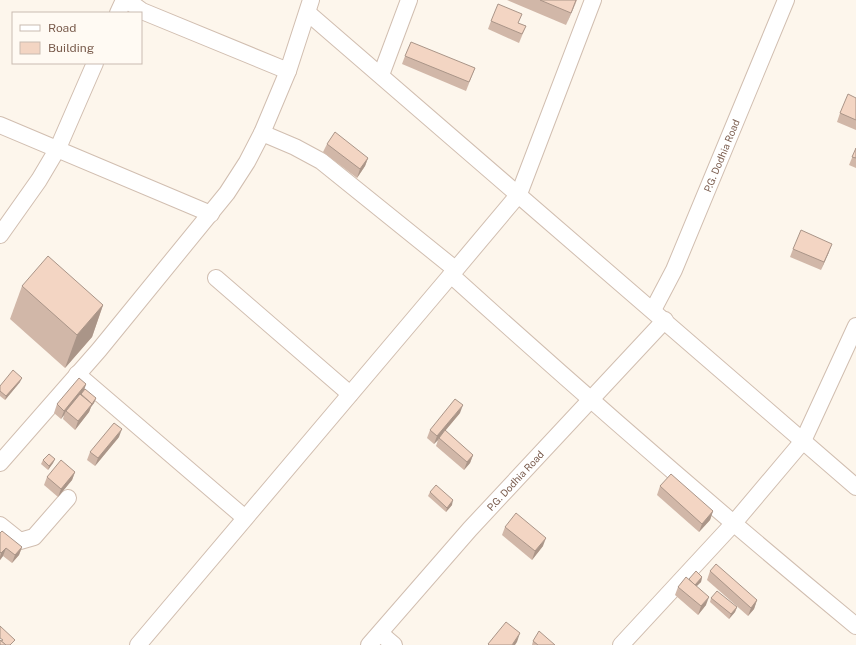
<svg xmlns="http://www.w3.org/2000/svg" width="856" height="645" font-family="'Public Sans',sans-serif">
<rect width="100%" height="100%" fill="#fdf6ec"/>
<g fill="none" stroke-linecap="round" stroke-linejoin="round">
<g stroke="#d1beb0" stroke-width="18">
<g id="minor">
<polyline points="127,0 142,11 288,71 311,0"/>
<path d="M593,0l-74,194 -68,81c133,120 267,237 405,351"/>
<polyline points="118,13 124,0"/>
<polyline points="308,13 856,487"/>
<polyline points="381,75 409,0"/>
<polyline points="0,125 211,214"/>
<polyline points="262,133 295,147 321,161 455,269"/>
<polyline points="0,235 39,180 58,148 95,63"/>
<polyline points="216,278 350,394"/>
<path id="s1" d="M653,310l21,-40 112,-270"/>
<polyline points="77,374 245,518"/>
<polyline points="0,463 99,350 227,193 247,162 262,133 288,71"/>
<polyline points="0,525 20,541 34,537 68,498"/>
<polyline points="380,633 394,645"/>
<polyline points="138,645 451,275"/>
<path id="s2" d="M369,645l101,-116 195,-209"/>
<polyline points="621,645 733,524 803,441 856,326"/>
</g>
</g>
<use href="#minor" stroke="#fff" stroke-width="16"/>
</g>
<g fill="#d1b7a8">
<polygon points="507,0 577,0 566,25"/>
<polygon points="491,21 518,23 526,26 519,43 488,29"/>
<polygon points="405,56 475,68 466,91 402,64"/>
<polygon points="856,98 856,130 837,122 840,113"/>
<polygon points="327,144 368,158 365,166 357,178 323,152"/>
<polygon points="856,148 856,168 849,165"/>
<polygon points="793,249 829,252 821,270 790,257"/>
<polygon points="22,286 103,305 92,337 65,368 10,319"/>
<polygon points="20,382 5,400 0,396 0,386"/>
<polygon points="86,384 84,391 96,398 94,403 91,407 89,412 75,430 63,419 64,415 61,419 54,413 57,404"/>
<polygon points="460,413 445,431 473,455 470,463 464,470 436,446 438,440 434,444 427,438 430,430"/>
<polygon points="119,437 95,466 87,460 90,452"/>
<polygon points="55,459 53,463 48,470 41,464 43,460"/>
<polygon points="75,472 72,480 58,497 44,485 47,477"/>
<polygon points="660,486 713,511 710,520 699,532 657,495"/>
<polygon points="430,492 452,505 446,512 428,496"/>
<polygon points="505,527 543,546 532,560 502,535"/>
<polygon points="0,533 22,547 19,555 12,563 3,556 0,560"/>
<polygon points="710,571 757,600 754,609 748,616 707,580"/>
<polygon points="702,577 701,582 696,586 706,605 698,615 675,595 678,587 689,579"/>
<polygon points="711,598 737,607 735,612 729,619 710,602"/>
<polygon points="533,641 555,645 532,645"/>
</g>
<g fill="#aa9588">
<polygon points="577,0 574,7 566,25 571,13"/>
<polygon points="368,158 365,166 357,178 360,169"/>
<polygon points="832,244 829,252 821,270 824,262"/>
<polygon points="103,305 92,337 65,368 77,335"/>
<polygon points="22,378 20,382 5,400 6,396"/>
<polygon points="86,384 83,393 66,411 64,415 61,419 64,411"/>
<polygon points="96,398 94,403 91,407 89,412 75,430 78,421"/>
<polygon points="463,405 460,413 439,438 438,440 434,444 437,436"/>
<polygon points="122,429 119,437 95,466 98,458"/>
<polygon points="473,455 470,463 464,470 467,462"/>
<polygon points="55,459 53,463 48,470 49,466"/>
<polygon points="75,472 72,480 58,497 61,489"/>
<polygon points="453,500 452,505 446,512 447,508"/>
<polygon points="713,511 710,520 699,532 702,524"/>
<polygon points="546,538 543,546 532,560 535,551"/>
<polygon points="22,547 19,555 12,563 15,555"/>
<polygon points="6,548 3,556 0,560 0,557 1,553"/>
<polygon points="702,577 701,582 691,592 693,587"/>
<polygon points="709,597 706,605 698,615 701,606"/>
<polygon points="757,600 754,609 748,616 751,608"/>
<polygon points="737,607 735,612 729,619 731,614"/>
<polygon points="520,633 517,642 515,645 512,645"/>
</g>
<g fill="#f3d5c3" stroke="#aa9588">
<polygon points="540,0 576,0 571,13"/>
<polygon points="498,4 522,14 518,23 526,26 522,34 491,21"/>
<polygon points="411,42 475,68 469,82 405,56"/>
<polygon points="848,94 856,98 856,120 840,113"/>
<polygon points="335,132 368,158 360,169 327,144"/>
<polygon points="856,148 856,158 852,157"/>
<polygon points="801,230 832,244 824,262 793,249"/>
<polygon points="48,256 103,305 77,335 22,286"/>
<polygon points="13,370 22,378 6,396 0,391 0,386"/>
<polygon points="79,378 86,384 64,411 57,404"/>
<polygon points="85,389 96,398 92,404 81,394"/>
<polygon points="80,394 92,404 78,421 66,411"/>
<polygon points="455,399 463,405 437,436 430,430"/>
<polygon points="114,423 122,429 98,458 90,452"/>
<polygon points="445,430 473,455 467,462 439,438"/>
<polygon points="49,454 55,459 49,466 43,460"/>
<polygon points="61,460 75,472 61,489 47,477"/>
<polygon points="671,474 713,511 702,524 660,486"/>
<polygon points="436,485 453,500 447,508 430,492"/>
<polygon points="516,513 546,538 535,551 505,527"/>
<polygon points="2,531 22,547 15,555 6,548 1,553 0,552 0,533"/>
<polygon points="716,564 757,600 751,608 710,571"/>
<polygon points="696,571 702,577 695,585 689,579"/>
<polygon points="686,577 709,597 701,606 678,587"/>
<polygon points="717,591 737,607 731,614 711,598"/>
<polygon points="506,622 520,633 512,645 489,645 488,644"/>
<polygon points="0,626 15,640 10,645 6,645 1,641 3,640 0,638"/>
<polygon points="539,631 555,645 538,645 533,641"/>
<polygon points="0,640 6,645 0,645"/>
</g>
<g text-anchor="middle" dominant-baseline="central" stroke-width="3" stroke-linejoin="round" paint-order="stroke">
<g font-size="10" fill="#7a5c4d" stroke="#fffaf3">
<text stroke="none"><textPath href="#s1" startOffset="169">P.G. Dodhia Road</textPath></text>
<text stroke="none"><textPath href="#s2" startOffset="220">P.G. Dodhia Road</textPath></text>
</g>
</g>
<rect x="12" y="12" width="130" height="52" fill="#fffaf3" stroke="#cabbb1"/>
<rect x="20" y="25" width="20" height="6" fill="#ffffff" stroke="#cabbb1"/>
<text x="48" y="32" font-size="12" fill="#7a5c4d">Road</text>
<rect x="20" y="42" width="20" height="12" fill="#f3d5c3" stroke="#cabbb1"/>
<text x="48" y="52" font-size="12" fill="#7a5c4d">Building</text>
</svg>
